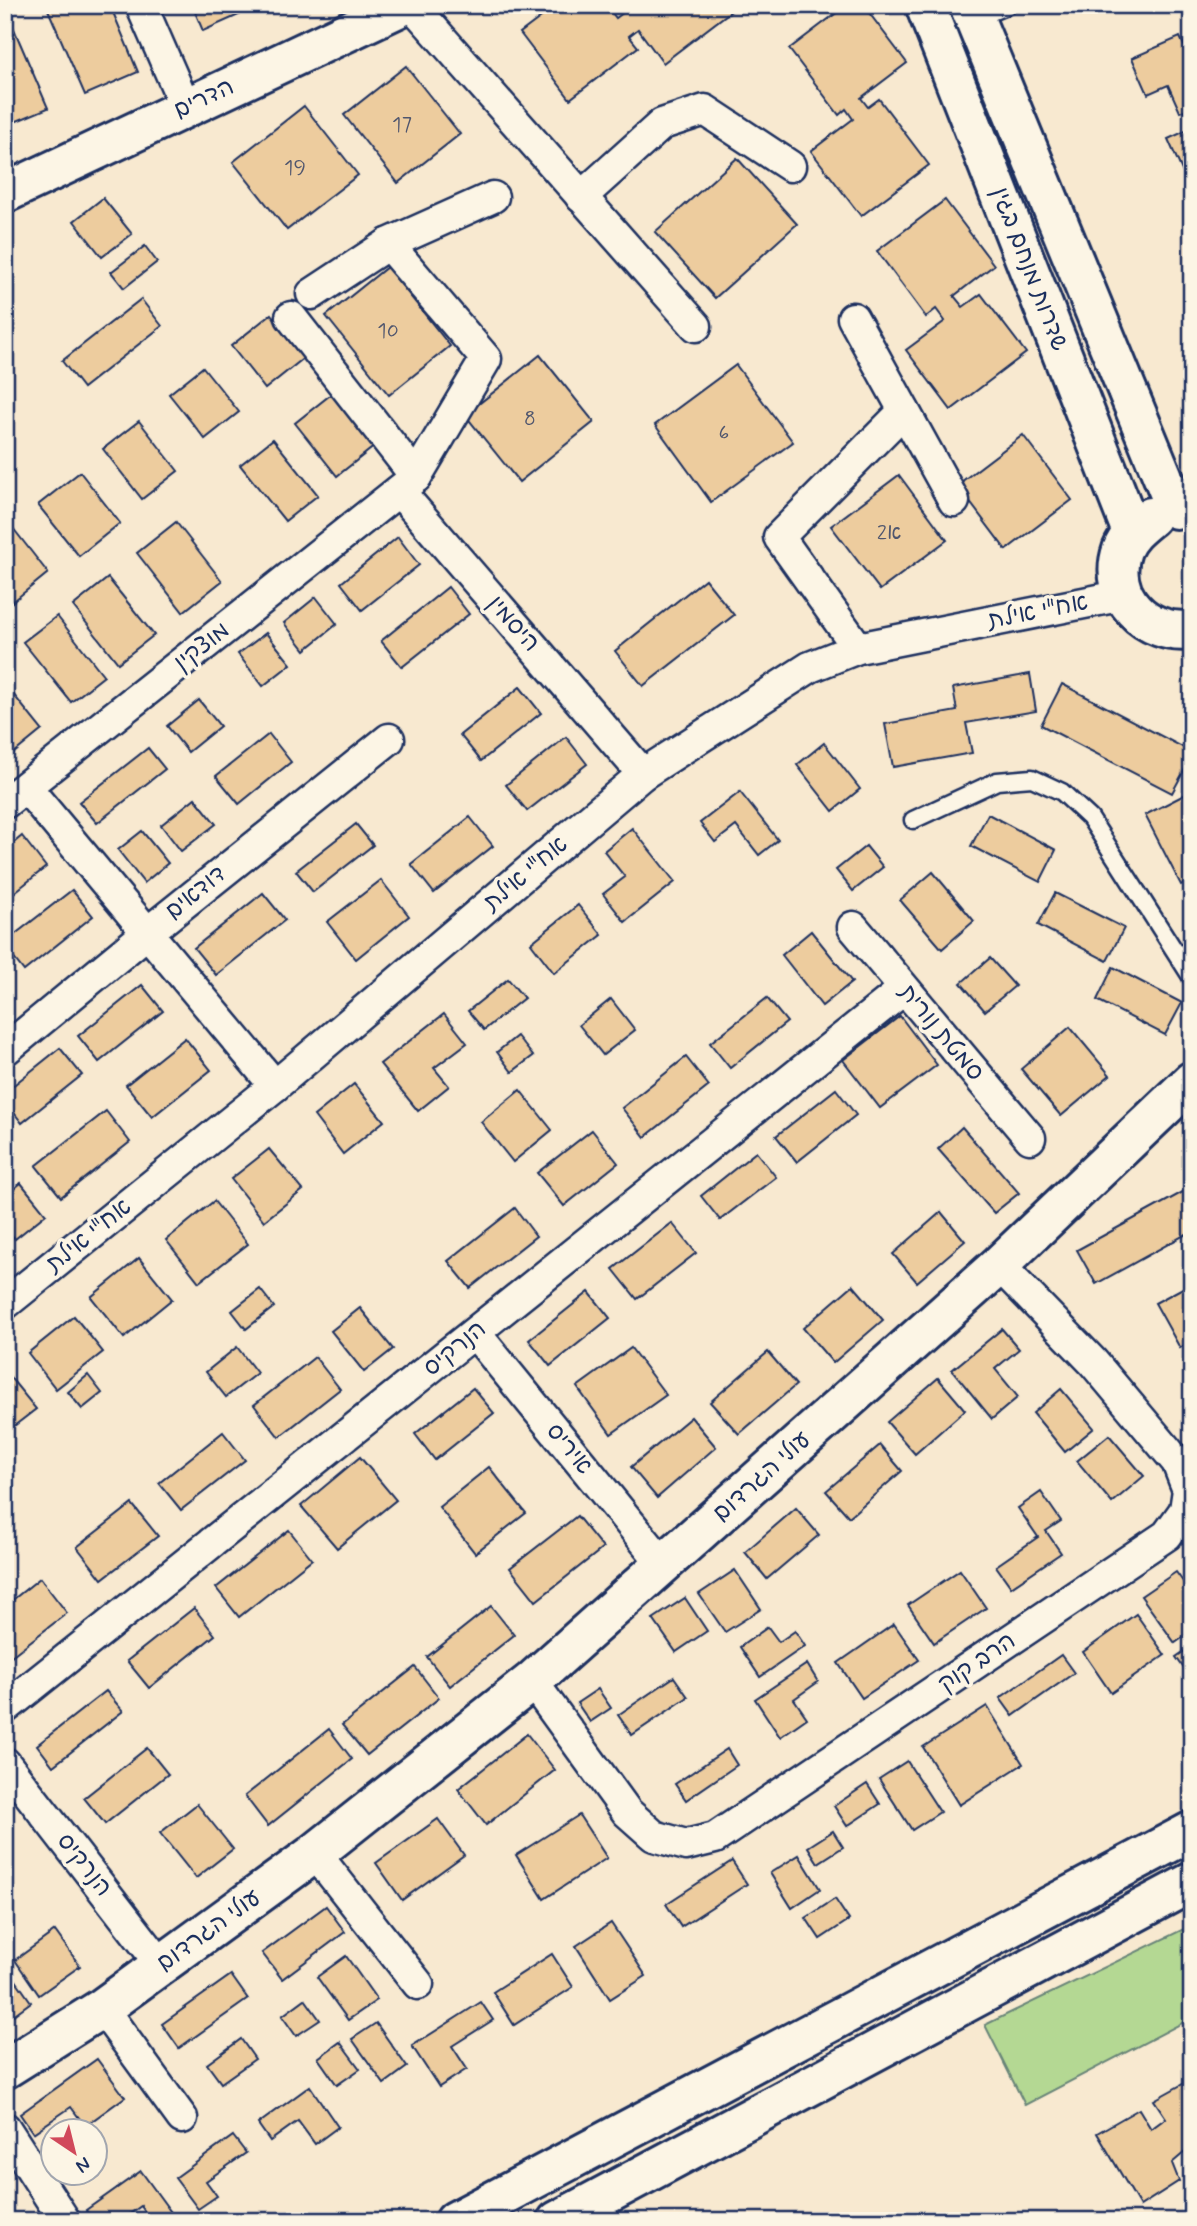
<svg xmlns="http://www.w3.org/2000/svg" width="1197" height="2226" font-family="Mynerve,'Playpen Sans Hebrew',sans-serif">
<rect width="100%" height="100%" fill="#f8e9d0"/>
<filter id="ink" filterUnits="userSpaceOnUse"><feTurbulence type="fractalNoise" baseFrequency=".0143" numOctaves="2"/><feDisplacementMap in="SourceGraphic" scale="14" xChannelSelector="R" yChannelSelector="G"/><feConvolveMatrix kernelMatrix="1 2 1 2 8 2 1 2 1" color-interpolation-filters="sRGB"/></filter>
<g filter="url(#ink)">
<polygon fill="#b4d893" stroke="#688478" stroke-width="2" points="1192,1925 1192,2018 1025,2105 985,2025"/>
<g fill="#edcc9e" stroke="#1b2f5e" stroke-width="2">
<polygon points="46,5 110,5 138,72 85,95"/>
<polygon points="192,5 261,5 203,31"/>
<polygon points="557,5 606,5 616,18 624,12 619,5 726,5 731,11 663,63 638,29 629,36 638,47 570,99 520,33"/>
<polygon points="847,5 863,5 907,63 861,98 868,107 879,99 929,165 861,216 811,151 853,119 846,109 839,115 789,49"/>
<polygon points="5,8 48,108 5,126"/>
<polygon points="1180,37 1192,62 1192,107 1180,112 1168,85 1148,94 1132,58"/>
<polygon points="406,66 460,134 398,183 344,115"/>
<polygon points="304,106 358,175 287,230 233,162"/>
<polygon points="1192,128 1192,180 1187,182 1168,139"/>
<polygon points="737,158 797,224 715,298 655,232"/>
<polygon points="103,198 132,234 102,257 74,221"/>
<polygon points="945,200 994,265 954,296 963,307 981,294 1026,353 951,410 906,350 945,321 936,309 926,317 877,251"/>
<polygon points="145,246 157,262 124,288 111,272"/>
<polygon points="387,267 450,346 389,395 326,316"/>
<polygon points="141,299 162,326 83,388 62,361"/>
<polygon points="271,314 305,357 265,389 231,346"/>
<polygon points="540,355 594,422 519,482 465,415"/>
<polygon points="736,365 793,442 711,502 655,425"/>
<polygon points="203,367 239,412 205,439 169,394"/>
<polygon points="334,392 376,445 337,476 295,423"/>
<polygon points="139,421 178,471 142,499 103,449"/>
<polygon points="1023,435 1072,500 1006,550 957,485"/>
<polygon points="273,439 318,495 285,521 240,465"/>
<polygon points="80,472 120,523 79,556 38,505"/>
<polygon points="899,475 947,540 880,590 831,526"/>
<polygon points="176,522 222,581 183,612 137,553"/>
<polygon points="9,523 48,573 5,608 5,526"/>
<polygon points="398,537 419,565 362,610 341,583"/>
<polygon points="108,578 154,635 118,663 73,606"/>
<polygon points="705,579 734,615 643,686 615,651"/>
<polygon points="448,587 469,614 402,667 381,641"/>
<polygon points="316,597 337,624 305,650 284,623"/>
<polygon points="57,616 104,676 71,702 23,642"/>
<polygon points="266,633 291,664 263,686 238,654"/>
<polygon points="1030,674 1036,711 966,723 972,753 893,767 885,724 957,711 953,688"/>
<polygon points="5,684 42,730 9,757 5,752"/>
<polygon points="1062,684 1192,752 1192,756 1172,793 1041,725"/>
<polygon points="520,687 541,713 481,761 460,735"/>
<polygon points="199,700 220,726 188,752 167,726"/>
<polygon points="269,734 291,762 239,804 216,776"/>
<polygon points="566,737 587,764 527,811 506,785"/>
<polygon points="824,743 860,789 833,811 797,765"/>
<polygon points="148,748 165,769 97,823 79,802"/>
<polygon points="1192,791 1192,880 1181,885 1145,815"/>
<polygon points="740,792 778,840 759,855 736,826 715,842 700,823"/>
<polygon points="195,798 216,824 181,851 161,825"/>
<polygon points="988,814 1056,850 1040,882 971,846"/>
<polygon points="470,817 493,846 434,893 411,864"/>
<polygon points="356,824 373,845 313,892 296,871"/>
<polygon points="632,828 675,882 625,922 603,894 625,877 604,851"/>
<polygon points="142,831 168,863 144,883 118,850"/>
<polygon points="22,836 46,867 5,900 5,850"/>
<polygon points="866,846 883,867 853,891 836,870"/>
<polygon points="933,872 974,921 942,949 900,900"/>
<polygon points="381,880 409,916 356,959 327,922"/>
<polygon points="72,890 93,916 24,971 5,947 5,942"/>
<polygon points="263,893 285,920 216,975 194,948"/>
<polygon points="1055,893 1124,928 1107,961 1038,925"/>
<polygon points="578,905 602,935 554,973 531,943"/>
<polygon points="811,931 852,982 822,1006 782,955"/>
<polygon points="990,958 1015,986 985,1011 961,983"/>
<polygon points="1113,967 1182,1003 1165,1035 1097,1000"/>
<polygon points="508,979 524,998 484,1030 468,1011"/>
<polygon points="142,985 163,1011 99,1062 78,1036"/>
<polygon points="767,998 787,1022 730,1068 710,1043"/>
<polygon points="611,999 635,1030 603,1055 579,1025"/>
<polygon points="444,1014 467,1043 434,1068 449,1086 418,1111 380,1064"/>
<polygon points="900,1016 937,1065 880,1108 843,1060"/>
<polygon points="1070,1027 1110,1075 1061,1116 1021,1069"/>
<polygon points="517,1036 533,1056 512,1072 497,1052"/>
<polygon points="185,1038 211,1070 152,1117 126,1085"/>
<polygon points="60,1048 82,1075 22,1123 5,1101 5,1092"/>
<polygon points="686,1057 709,1086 645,1137 622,1108"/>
<polygon points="354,1084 384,1121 343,1154 314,1116"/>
<polygon points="836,1089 856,1115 797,1162 776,1136"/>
<polygon points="520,1090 552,1130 513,1162 481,1122"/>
<polygon points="106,1111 130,1142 61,1197 36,1166"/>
<polygon points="962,1127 1019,1193 994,1213 938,1149"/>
<polygon points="592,1130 618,1163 564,1206 537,1173"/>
<polygon points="269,1149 303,1190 264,1221 231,1179"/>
<polygon points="756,1152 776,1177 720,1220 701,1196"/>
<polygon points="21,1183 46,1214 15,1239 5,1227 5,1196"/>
<polygon points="1192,1187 1192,1231 1096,1284 1077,1250"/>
<polygon points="214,1201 248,1244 199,1282 166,1240"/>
<polygon points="515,1208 536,1236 470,1288 448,1261"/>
<polygon points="941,1212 965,1241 917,1282 893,1254"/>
<polygon points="672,1223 696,1253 637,1299 613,1269"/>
<polygon points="139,1258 172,1299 124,1338 91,1297"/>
<polygon points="1192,1283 1192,1341 1180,1348 1155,1303"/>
<polygon points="853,1285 883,1320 833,1363 803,1328"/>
<polygon points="260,1289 274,1307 246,1329 232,1311"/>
<polygon points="589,1292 610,1318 550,1366 529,1340"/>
<polygon points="360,1308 393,1349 364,1372 331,1331"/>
<polygon points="74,1316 103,1352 56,1389 28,1353"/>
<polygon points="1002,1329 1019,1349 995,1369 1018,1397 992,1419 952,1370"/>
<polygon points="237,1347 257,1373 226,1397 206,1372"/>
<polygon points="631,1348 666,1395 611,1434 577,1387"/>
<polygon points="768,1352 796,1385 739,1434 710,1402"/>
<polygon points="315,1357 340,1389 279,1437 254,1405"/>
<polygon points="5,1371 36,1409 5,1433"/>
<polygon points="88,1375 102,1393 82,1409 68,1392"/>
<polygon points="938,1378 965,1410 915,1454 887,1422"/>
<polygon points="473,1388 494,1413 435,1460 415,1434"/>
<polygon points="1061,1389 1094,1428 1065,1452 1033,1413"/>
<polygon points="691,1417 716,1447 657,1498 631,1467"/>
<polygon points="223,1432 245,1460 181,1510 159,1483"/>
<polygon points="1109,1435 1144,1476 1112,1503 1077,1461"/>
<polygon points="880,1445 902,1471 849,1517 826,1491"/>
<polygon points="360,1457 396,1500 337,1548 301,1506"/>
<polygon points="489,1467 526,1513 475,1553 439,1507"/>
<polygon points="1041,1492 1061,1521 1046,1531 1061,1553 1011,1587 996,1566 1038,1537 1018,1508"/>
<polygon points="132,1504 158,1536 102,1579 77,1547"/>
<polygon points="796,1508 819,1535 767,1579 745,1552"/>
<polygon points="577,1516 603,1548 536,1601 510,1568"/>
<polygon points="289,1530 312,1559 239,1617 216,1588"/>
<polygon points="735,1570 761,1609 725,1632 699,1594"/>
<polygon points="960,1570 986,1608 934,1643 908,1605"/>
<polygon points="1176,1572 1192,1594 1192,1631 1175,1643 1141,1596"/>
<polygon points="40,1578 67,1613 5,1661 5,1606"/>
<polygon points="685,1598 707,1631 676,1652 653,1619"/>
<polygon points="491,1606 514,1635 450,1686 427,1657"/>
<polygon points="194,1608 215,1635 149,1688 127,1661"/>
<polygon points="1136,1614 1165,1655 1111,1693 1083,1652"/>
<polygon points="894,1624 919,1660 862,1698 838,1663"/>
<polygon points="768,1627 779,1642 795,1631 805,1646 760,1677 740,1647"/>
<polygon points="1192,1646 1192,1680 1176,1657"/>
<polygon points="1061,1655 1074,1673 1013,1716 1000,1698"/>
<polygon points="807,1664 818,1682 794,1699 807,1718 780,1737 755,1699"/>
<polygon points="415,1667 439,1698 367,1755 342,1725"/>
<polygon points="674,1677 688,1697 632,1735 618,1715"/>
<polygon points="598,1689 611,1708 590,1722 577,1703"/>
<polygon points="106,1691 123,1711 53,1766 37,1745"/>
<polygon points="987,1706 1023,1764 959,1805 923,1747"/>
<polygon points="329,1729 352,1759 268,1826 245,1796"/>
<polygon points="527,1734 555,1770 486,1825 458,1789"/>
<polygon points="147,1748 168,1774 105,1824 84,1798"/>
<polygon points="727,1749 737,1765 686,1800 675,1784"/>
<polygon points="907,1761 940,1812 912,1830 879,1779"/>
<polygon points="867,1784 880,1804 847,1826 834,1806"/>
<polygon points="197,1804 233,1849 196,1878 160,1833"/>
<polygon points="579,1815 607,1858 544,1899 516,1855"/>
<polygon points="438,1819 464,1855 402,1900 376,1863"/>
<polygon points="833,1831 843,1847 818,1863 808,1847"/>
<polygon points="799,1855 820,1889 792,1908 770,1873"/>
<polygon points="732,1861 747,1884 681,1927 666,1904"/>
<polygon points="835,1899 849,1920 820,1939 806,1918"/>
<polygon points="326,1906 345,1932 282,1979 262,1953"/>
<polygon points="611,1923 646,1976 610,1999 576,1946"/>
<polygon points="55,1931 80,1966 39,1995 15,1960"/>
<polygon points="552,1954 573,1987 514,2025 493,1992"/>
<polygon points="346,1956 377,2000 348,2020 317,1977"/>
<polygon points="6,1966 31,2002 5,2021 5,1967"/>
<polygon points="231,1975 248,1999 179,2048 162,2024"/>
<polygon points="305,1999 320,2020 296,2036 282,2016"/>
<polygon points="481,2002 493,2020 452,2046 467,2069 439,2087 412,2046"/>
<polygon points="376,2023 407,2067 384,2084 352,2039"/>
<polygon points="241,2039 255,2059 221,2083 207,2064"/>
<polygon points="340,2042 360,2069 337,2085 318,2058"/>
<polygon points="97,2059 125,2097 85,2126 71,2107 33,2133 20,2114"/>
<polygon points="1190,2080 1192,2083 1192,2146 1172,2163 1179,2181 1140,2206 1097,2133 1139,2109 1151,2129 1166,2118 1154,2100"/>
<polygon points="310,2086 338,2127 315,2144 298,2121 270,2141 258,2124"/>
<polygon points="233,2136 246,2153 206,2181 217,2196 198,2209 175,2178"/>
<polygon points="141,2171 173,2215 165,2221 151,2221 141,2206 120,2221 93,2221 86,2210"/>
</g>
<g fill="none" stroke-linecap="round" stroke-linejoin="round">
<g stroke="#1b2f5e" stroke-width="21">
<g id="lane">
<polyline points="974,19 1008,5"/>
<polyline points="913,820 997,781 1032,778 1062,792 1090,818 1192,978"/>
</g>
</g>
<g stroke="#1b2f5e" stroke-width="35">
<g id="street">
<polyline points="141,5 186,108"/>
<polyline points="412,5 696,326"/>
<polyline points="581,197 662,124 705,110 790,166"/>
<polyline points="388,244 486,359 416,477"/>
<polyline points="312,294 388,244 493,197"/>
<polyline points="853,318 954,501"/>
<polyline points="399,491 643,774"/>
<polyline points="858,648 779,537 904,411"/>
<polyline points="26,787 275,1086"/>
<polyline points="5,803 416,477 291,317"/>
<polyline points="853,927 1030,1138"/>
<polyline points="5,1050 147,933 389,739"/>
<polyline points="5,1304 275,1086 643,774 810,667 858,648 1124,595"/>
<polyline points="475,1333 664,1565"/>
<polyline points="532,1681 627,1812 654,1836 686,1845 715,1838 1167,1535 1185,1510 1188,1490 1177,1462 1093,1362 999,1265"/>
<polyline points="5,1708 904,989"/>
<polyline points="5,1763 162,1966"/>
<polyline points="315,1853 418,1984"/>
<polyline points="102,2008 182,2118"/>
<polyline points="5,2128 65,2221"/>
</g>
</g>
<g stroke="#1b2f5e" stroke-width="44">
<g id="secondary">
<polyline points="925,5 1132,532"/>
<polyline points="969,5 1176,509"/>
<polyline points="5,193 404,5"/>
<path d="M1151,517c-12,10 -23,18 -29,33 -16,46 25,87 70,80"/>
<polyline points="5,2069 102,2008 315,1853 532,1681 999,1265 1192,1081"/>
</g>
</g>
<g stroke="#1b2f5e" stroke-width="44">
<g id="highway">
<polyline points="455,2221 1192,1831"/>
<polyline points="557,2221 1192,1882"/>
</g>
</g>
<use href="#lane" stroke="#fcf5e5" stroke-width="16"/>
<use href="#street" stroke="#fcf5e5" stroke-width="30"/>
<use href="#secondary" stroke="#fcf5e5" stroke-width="38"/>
<use href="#highway" stroke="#fcf5e5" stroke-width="38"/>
</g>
</g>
<g text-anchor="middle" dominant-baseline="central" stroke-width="7" stroke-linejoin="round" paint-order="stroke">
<g font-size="21" fill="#50566e">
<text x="402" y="125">17</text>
<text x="295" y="168">19</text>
<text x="388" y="331">10</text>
<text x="530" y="419">8</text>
<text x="724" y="433">6</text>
<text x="889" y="533">2א</text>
</g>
<g font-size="24" fill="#1b2f5e" stroke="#fcf5e5">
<text transform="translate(204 99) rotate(-25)">הדרים</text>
<text transform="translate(1029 269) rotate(69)">שדרות מנחם בגין</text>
<text transform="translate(1038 612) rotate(-11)">אח"י אילת</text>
<text transform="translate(513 624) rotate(49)">היסמין</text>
<text transform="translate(202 647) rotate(-38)">מוצקין</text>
<text transform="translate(526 874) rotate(-40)">אח"י אילת</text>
<text transform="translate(196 893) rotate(-39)">דודאים</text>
<text transform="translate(941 1033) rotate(50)">סמטת נורית</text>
<text transform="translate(89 1236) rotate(-39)">אח"י אילת</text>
<text transform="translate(455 1349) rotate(-39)">הנרקיס</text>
<text transform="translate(569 1449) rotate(51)">איריס</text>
<text transform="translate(762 1477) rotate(-42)">עולי הגרדום</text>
<text transform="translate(977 1663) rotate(-34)">הרב קוק</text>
<text transform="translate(84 1865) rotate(52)">הנרקיס</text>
<text transform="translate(209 1931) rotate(-36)">עולי הגרדום</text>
</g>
</g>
<rect width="1197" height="2226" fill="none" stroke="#fcf5e5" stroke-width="28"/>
<rect x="14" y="14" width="1169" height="2198" fill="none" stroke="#1b2f5e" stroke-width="2.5" filter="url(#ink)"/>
<g transform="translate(74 2152) rotate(145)"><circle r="33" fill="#fcf5e5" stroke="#a2a6af" stroke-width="2"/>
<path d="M0-5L12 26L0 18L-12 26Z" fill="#d1495b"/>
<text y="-10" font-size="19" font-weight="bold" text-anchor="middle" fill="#1b2f5e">N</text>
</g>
</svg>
